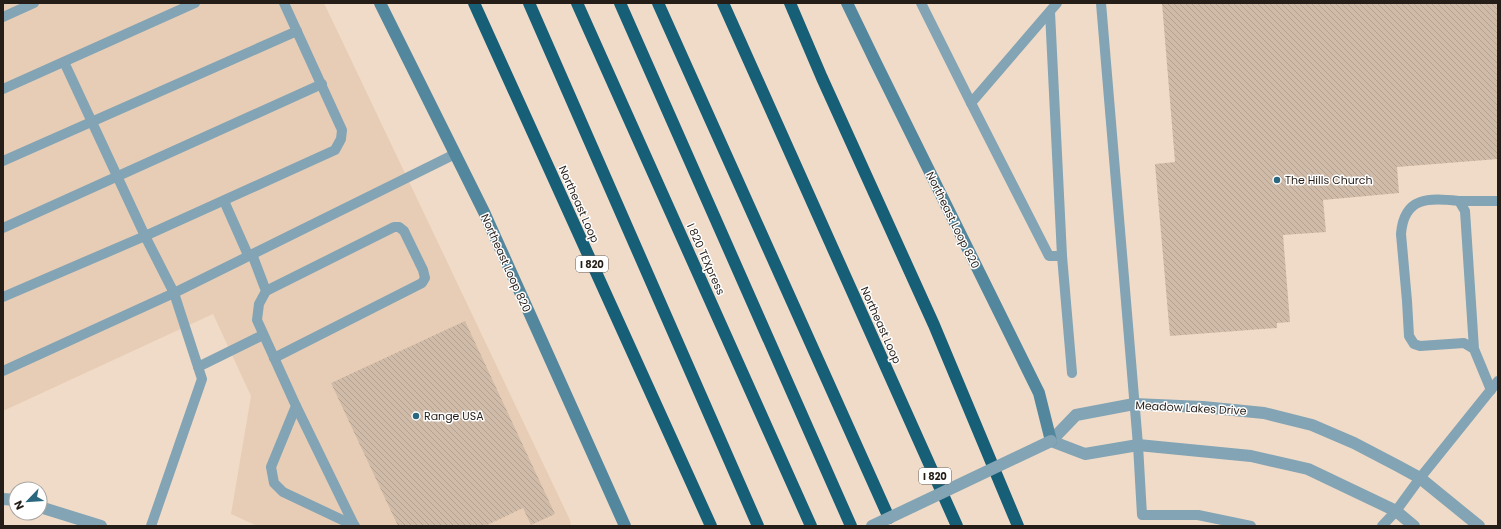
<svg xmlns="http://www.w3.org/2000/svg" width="1501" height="529" font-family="Poppins,sans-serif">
<defs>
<pattern id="building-back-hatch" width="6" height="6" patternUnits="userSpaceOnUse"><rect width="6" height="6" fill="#d0bba9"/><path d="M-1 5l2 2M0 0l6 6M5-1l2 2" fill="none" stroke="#b2a091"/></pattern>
</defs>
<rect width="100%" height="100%" fill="#f0dbc8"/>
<polygon fill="#e8cdb6" points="3,3 324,3 570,520 571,526 257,526 231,514 251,396 213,314 3,411"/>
<g fill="url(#building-back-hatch)">
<polygon points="1162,3 1498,3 1498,159 1397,167 1399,193 1323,200 1326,232 1283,235 1290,322 1277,323 1277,328 1170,336 1155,164 1175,162"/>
<polygon points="465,321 555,514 531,525 523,508 485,526 398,526 331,383"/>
</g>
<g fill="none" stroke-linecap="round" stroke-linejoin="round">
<g stroke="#82a4b4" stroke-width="10">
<polyline points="284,3 342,130 341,139 335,150 145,236 174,293 455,154"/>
<polyline points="921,3 971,103 1057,3"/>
<polyline points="1101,3 1138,445 1142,515 1198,515 1251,526"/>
<polyline points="1050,12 1062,256 1072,373"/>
<polyline points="3,17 34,3"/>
<polyline points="3,89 195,3"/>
<polyline points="971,103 1049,256 1062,256"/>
<polyline points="3,161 297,31"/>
<polyline points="224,201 248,255"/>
<polyline points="1459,201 1498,201"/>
<polyline points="3,228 322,84"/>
<polyline points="252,254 266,291 259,304 257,320 296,406 271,467 274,483 283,492 355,526"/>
<polyline points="266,291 394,227 399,227 404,231 423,270 425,278 422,283 274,358"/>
<polyline points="3,297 145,236 64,62"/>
<path d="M1474,349l-9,-138 -6,-10c-30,-3 -55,-5 -58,33l6,67 2,35 5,8 6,2 44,-3 10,6 17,41"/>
<polyline points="198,367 263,335"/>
<polyline points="3,371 174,293 202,379 151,526"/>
<polyline points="296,406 354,525"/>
<polyline points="1382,526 1396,511 1420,478 1498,381"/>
</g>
<g stroke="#82a4b4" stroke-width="12">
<polyline points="3,499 16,500"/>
<polyline points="40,507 101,526"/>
<polyline points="1414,526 1396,511 1308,469 1251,456 1138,445 1085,454 1051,441 1076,415 1134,404 1203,407 1264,413 1312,425 1354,443 1398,466 1420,478 1479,526"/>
</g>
<g stroke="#52879e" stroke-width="12">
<polyline points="380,3 484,212 625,526"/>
<polyline points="847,3 876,63 1039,393 1051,441"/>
</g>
<g stroke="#175e77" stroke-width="12">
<polyline points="474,3 711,526"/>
<polyline points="529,3 758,526"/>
<polyline points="577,3 811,526"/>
<polyline points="620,3 851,526"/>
<polyline points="658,3 889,518"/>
<polyline points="723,3 957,526"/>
<polyline points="790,3 822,78 934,325 1018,526"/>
</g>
<polyline stroke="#82a4b4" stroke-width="12" points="872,526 1051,441"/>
</g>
<g fill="#2b677e" stroke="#fff" stroke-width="1.5">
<circle cx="1277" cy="180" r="4"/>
<circle cx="416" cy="416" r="4"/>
</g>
<g text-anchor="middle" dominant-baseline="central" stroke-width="3" stroke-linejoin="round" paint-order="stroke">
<g fill="#fff" stroke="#66615d" stroke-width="1">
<rect x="576" y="256" width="32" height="16" rx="3"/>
<rect x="919" y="468" width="32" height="16" rx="3"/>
</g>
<g font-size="10" font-weight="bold" fill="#251d17">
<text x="592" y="264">I 820</text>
<text x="935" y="476">I 820</text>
</g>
<g font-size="11" fill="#251d17" stroke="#fff" text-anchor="start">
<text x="1285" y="180">The Hills Church</text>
<text x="424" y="416">Range USA</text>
</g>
<g font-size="11" fill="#251d17" stroke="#fff">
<text transform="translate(579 204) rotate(66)">Northeast Loop</text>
<text transform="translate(953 220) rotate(64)">Northeast Loop 820</text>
<text transform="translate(706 259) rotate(66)">I 820 TEXpress</text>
<text transform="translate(506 263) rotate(66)">Northeast Loop 820</text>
<text transform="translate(881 325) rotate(66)">Northeast Loop</text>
<text transform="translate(1191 408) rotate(3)">Meadow Lakes Drive</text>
</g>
</g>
<rect width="1501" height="529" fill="none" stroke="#251d17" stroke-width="8"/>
<g transform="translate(28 501) rotate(245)"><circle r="19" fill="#ffffff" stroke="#a8a5a2"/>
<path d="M0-3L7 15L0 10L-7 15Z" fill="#2b677e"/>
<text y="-6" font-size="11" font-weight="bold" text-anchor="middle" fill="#251d17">N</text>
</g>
</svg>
